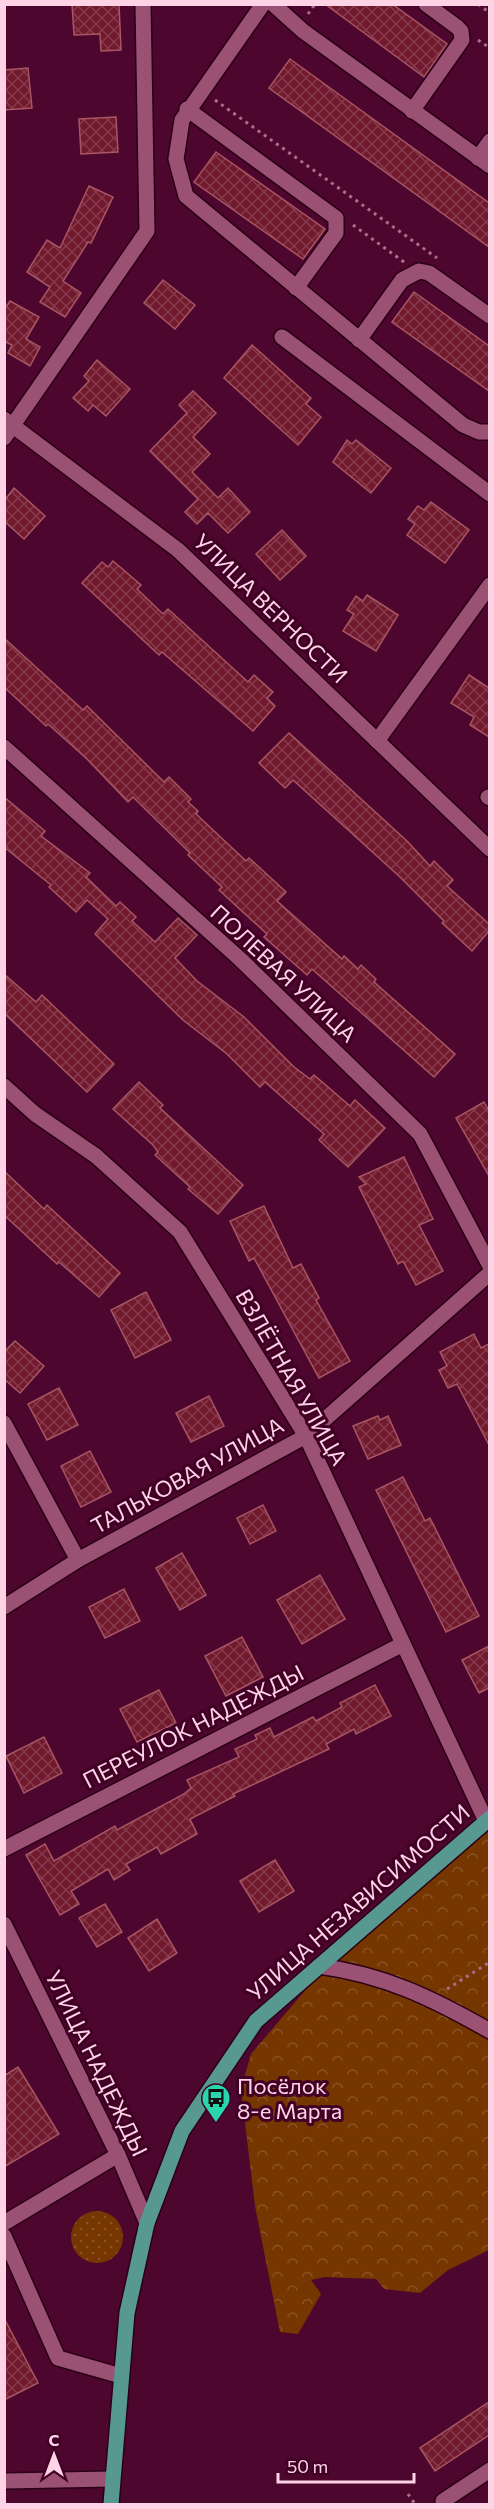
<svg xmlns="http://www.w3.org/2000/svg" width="494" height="2509" font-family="Commissioner,sans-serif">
<defs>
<pattern id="grass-dots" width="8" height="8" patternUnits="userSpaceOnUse" patternTransform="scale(1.5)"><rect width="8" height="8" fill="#763600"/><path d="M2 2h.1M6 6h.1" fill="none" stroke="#8b5225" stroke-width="1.8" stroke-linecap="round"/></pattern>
<pattern id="forest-crowns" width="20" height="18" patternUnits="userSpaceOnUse" patternTransform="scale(1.5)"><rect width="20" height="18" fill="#763600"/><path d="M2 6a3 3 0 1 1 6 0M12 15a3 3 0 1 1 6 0" fill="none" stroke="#8b5225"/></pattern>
<pattern id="building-cross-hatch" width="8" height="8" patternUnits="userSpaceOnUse" patternTransform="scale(1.5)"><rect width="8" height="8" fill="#711a2e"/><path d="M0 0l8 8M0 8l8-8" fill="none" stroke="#863a4c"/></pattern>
</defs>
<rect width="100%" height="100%" fill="#4d072f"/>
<circle fill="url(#grass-dots)" cx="97" cy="2237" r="26"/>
<polygon fill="url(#forest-crowns)" points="489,1818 489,2250 448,2270 420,2293 384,2289 376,2279 325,2277 311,2280 321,2294 298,2334 280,2332 255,2206 241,2089 251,2054 308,1987"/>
<g fill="url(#building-cross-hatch)" stroke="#a75662" stroke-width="1.5">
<polygon points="72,4 119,4 121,50 101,51 100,34 74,35"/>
<polygon points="325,4 392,4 447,44 424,77"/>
<polygon points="290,59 489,203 489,247 269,88"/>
<polygon points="28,68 32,108 4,110 4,70"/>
<polygon points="116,117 118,152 81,154 79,119"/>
<polygon points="216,152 325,229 303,259 194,182"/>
<polygon points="89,186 113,197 91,243 88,242 63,281 81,293 65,317 40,302 50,287 27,272 47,240 60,248"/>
<polygon points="163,280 195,305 175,329 144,303"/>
<polygon points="414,292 489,346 489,391 392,322"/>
<polygon points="10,301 39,317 26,339 40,347 30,366 8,353 12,345 4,341 4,310"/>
<polygon points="252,345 311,398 306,404 321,417 298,445 224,378"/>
<polygon points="97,360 130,389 106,416 93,405 88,411 73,398 89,381 84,376"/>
<polygon points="193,391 216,413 193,437 210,454 192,472 218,498 228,488 250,512 228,533 208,513 197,524 185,512 198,499 150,451 187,413 179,405"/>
<polygon points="347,440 352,444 356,440 391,468 371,493 333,462"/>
<polygon points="14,488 45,516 24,539 4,521 4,501"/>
<polygon points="431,502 469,530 445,563 407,535 415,524 408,519 418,506 424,510"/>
<polygon points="282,530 306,556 280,580 256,554"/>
<polygon points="113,561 141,585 137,589 163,614 168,609 248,682 254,675 273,692 267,698 275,706 253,731 162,652 159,655 82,583 102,562 108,567"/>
<polygon points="367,595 398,615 376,651 343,631 354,614 347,610 356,596 363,601"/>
<polygon points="4,638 83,710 87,706 164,782 169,777 191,799 188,802 198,811 196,814 246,861 249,858 286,892 277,901 342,959 344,956 358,969 361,965 376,979 374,982 455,1054 434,1077 312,969 307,975 264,937 267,934 219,890 222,887 188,855 190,853 133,797 128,802 87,759 48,724 46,726 4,687"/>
<polygon points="469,675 489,688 489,737 470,725 474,717 451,703"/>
<polygon points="289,733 408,842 430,866 434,861 453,880 447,886 489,924 489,931 472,951 442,923 444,921 400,877 293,780 285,788 259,763"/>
<polygon points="4,797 45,831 41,836 90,873 86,877 116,906 120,902 136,917 132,921 155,942 178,918 197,935 175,958 197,981 244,1017 294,1067 310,1079 314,1075 350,1106 355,1100 385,1128 348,1167 319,1140 324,1134 265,1082 260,1087 227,1054 183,1020 95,934 108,919 87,900 76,912 49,887 51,885 4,847"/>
<polygon points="4,974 36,1002 42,995 114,1064 87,1092 4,1013"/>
<polygon points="139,1082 163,1105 160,1108 243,1185 218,1214 188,1189 190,1187 155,1155 158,1152 153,1145 113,1109"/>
<polygon points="484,1102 489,1111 489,1176 456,1118"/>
<polygon points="404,1157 433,1219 419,1225 443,1271 416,1285 403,1261 398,1264 359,1187 366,1184 359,1177"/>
<polygon points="4,1171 44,1209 47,1205 120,1273 99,1297 59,1262 57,1264 4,1215"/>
<polygon points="264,1206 293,1268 301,1264 319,1298 316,1300 350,1361 319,1378 254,1258 249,1261 230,1221"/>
<polygon points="146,1292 171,1340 135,1358 111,1310"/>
<polygon points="474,1334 481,1348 489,1344 489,1445 457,1384 448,1388 439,1370 447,1366 440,1352"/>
<polygon points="15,1341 44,1366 20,1393 4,1379 4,1352"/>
<polygon points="59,1388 78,1425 47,1440 28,1404"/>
<polygon points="209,1396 224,1426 191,1442 176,1413"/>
<polygon points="378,1416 380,1420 388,1416 401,1445 368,1459 353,1426"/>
<polygon points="90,1451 111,1492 81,1507 61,1466"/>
<polygon points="403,1477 425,1521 430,1518 479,1616 446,1632 376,1490"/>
<polygon points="263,1505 276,1531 250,1544 237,1518"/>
<polygon points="182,1553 206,1595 180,1610 156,1568"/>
<polygon points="320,1575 345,1619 302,1644 277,1600"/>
<polygon points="124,1589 140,1621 105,1638 89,1607"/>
<polygon points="242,1637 263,1677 226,1696 205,1656"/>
<polygon points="489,1646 489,1688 479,1693 462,1660"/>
<polygon points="375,1685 391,1716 356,1734 354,1729 326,1744 329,1749 233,1794 235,1796 190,1819 197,1834 161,1854 157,1847 126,1864 130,1870 114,1880 108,1869 71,1891 79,1904 60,1915 26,1855 45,1844 54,1861 115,1826 117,1830 184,1794 191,1788 187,1780 239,1757 235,1749 257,1739 255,1735 270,1728 274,1737 313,1717 316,1721 342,1707 340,1703"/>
<polygon points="159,1690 176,1723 137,1742 120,1709"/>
<polygon points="44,1737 62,1773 24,1793 6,1756"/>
<polygon points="275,1860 294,1891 259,1912 240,1881"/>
<polygon points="105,1904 122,1932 97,1947 79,1918"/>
<polygon points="157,1919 177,1953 149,1971 128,1938"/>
<polygon points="18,2067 59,2134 4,2167 4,2076"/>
<polygon points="4,2318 38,2383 4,2400"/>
<polygon points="489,2402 489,2435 435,2471 420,2448"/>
</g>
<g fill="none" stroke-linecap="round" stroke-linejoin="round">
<g stroke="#2b0016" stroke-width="18">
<g id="minor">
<polyline points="263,4 182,120 176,159 186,196 463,425 479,432 490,432"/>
<polyline points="273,4 303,31 490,166"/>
<polyline points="187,109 336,218 336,233 296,288"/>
<polyline points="412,111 462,40 461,31 457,27 426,4"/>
<polyline points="478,158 490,141"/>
<polyline points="282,337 490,494"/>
<polyline points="359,340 402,280 419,271 429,273 490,316"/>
<polyline points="4,419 178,550 490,849"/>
<polyline points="4,438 147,231 143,4"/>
<polyline points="377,741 490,585"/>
<polyline points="4,747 240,959 420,1134 490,1266"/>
<polyline points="488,797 490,798"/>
<polyline points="4,1086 35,1114 96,1156 180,1232 306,1436 486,1821"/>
<polyline points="4,1423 78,1560"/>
<polyline points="4,1607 78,1560 306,1436 490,1273"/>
<polyline points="4,1849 403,1644"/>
<polyline points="4,1924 118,2155 147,2223"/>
<path d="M319,1966c66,9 113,32 171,65"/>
<polyline points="4,2223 118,2155"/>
<polyline points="4,2236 58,2358 121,2376"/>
<polyline points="4,2481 112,2479"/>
<polyline points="443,2501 490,2470"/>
</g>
</g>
<g stroke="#2b0016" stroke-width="18">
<polyline id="major" points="111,2504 127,2313 147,2223 182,2131 256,2021 490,1818"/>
</g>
<g stroke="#a8708d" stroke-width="3" stroke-dasharray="3 4.5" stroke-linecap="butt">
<polyline points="478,4 490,13"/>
<polyline points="308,14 315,4"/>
<polyline points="478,40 490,48"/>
<polyline points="215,100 437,258"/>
<polyline points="353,225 404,262"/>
<polyline points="447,1989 490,1962"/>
<polyline points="408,2494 415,2504"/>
</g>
<use href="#minor" stroke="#9b5174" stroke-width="15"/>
<use href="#major" stroke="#579890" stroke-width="15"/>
</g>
<defs>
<g id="bus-pin" transform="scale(1.5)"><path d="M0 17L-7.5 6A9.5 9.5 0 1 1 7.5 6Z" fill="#29d5ad" stroke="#410025"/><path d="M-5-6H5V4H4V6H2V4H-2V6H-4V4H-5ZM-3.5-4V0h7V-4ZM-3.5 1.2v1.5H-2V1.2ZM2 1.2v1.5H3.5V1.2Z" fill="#111"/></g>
</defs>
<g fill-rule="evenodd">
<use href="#bus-pin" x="216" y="2098"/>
</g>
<g text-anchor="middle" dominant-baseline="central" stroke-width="6" stroke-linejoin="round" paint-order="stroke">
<g font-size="22" fill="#fed3e5" stroke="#410025">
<text transform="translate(271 608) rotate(44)">УЛИЦА ВЕРНОСТИ</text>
<text transform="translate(284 973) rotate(43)">ПОЛЕВАЯ УЛИЦА</text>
<text transform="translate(292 1377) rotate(60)">ВЗЛЁТНАЯ УЛИЦА</text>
<text transform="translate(187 1475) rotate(-29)">ТАЛЬКОВАЯ УЛИЦА</text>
<text transform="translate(193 1726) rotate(-27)">ПЕРЕУЛОК НАДЕЖДЫ</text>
<text transform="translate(358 1902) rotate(-41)">УЛИЦА НЕЗАВИСИМОСТИ</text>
<text transform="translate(97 2063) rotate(64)">УЛИЦА НАДЕЖДЫ</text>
</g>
<g font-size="22" fill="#fed3e5" stroke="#410025" text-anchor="start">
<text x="237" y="2085">Посёлок<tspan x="237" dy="25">8-е Марта</tspan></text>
</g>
</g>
<rect width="494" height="2509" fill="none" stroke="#fed3e5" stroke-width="12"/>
<g transform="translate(54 2455)" stroke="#410025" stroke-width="4.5" paint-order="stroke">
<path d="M0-4.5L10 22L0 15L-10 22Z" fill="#fed3e5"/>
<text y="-9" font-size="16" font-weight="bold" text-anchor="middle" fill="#fed3e5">С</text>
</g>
<path d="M278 2473v9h136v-9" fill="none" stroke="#fed3e5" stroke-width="3"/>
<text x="287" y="2473" font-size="18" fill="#fed3e5" stroke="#410025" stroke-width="4.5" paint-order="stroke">50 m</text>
</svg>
